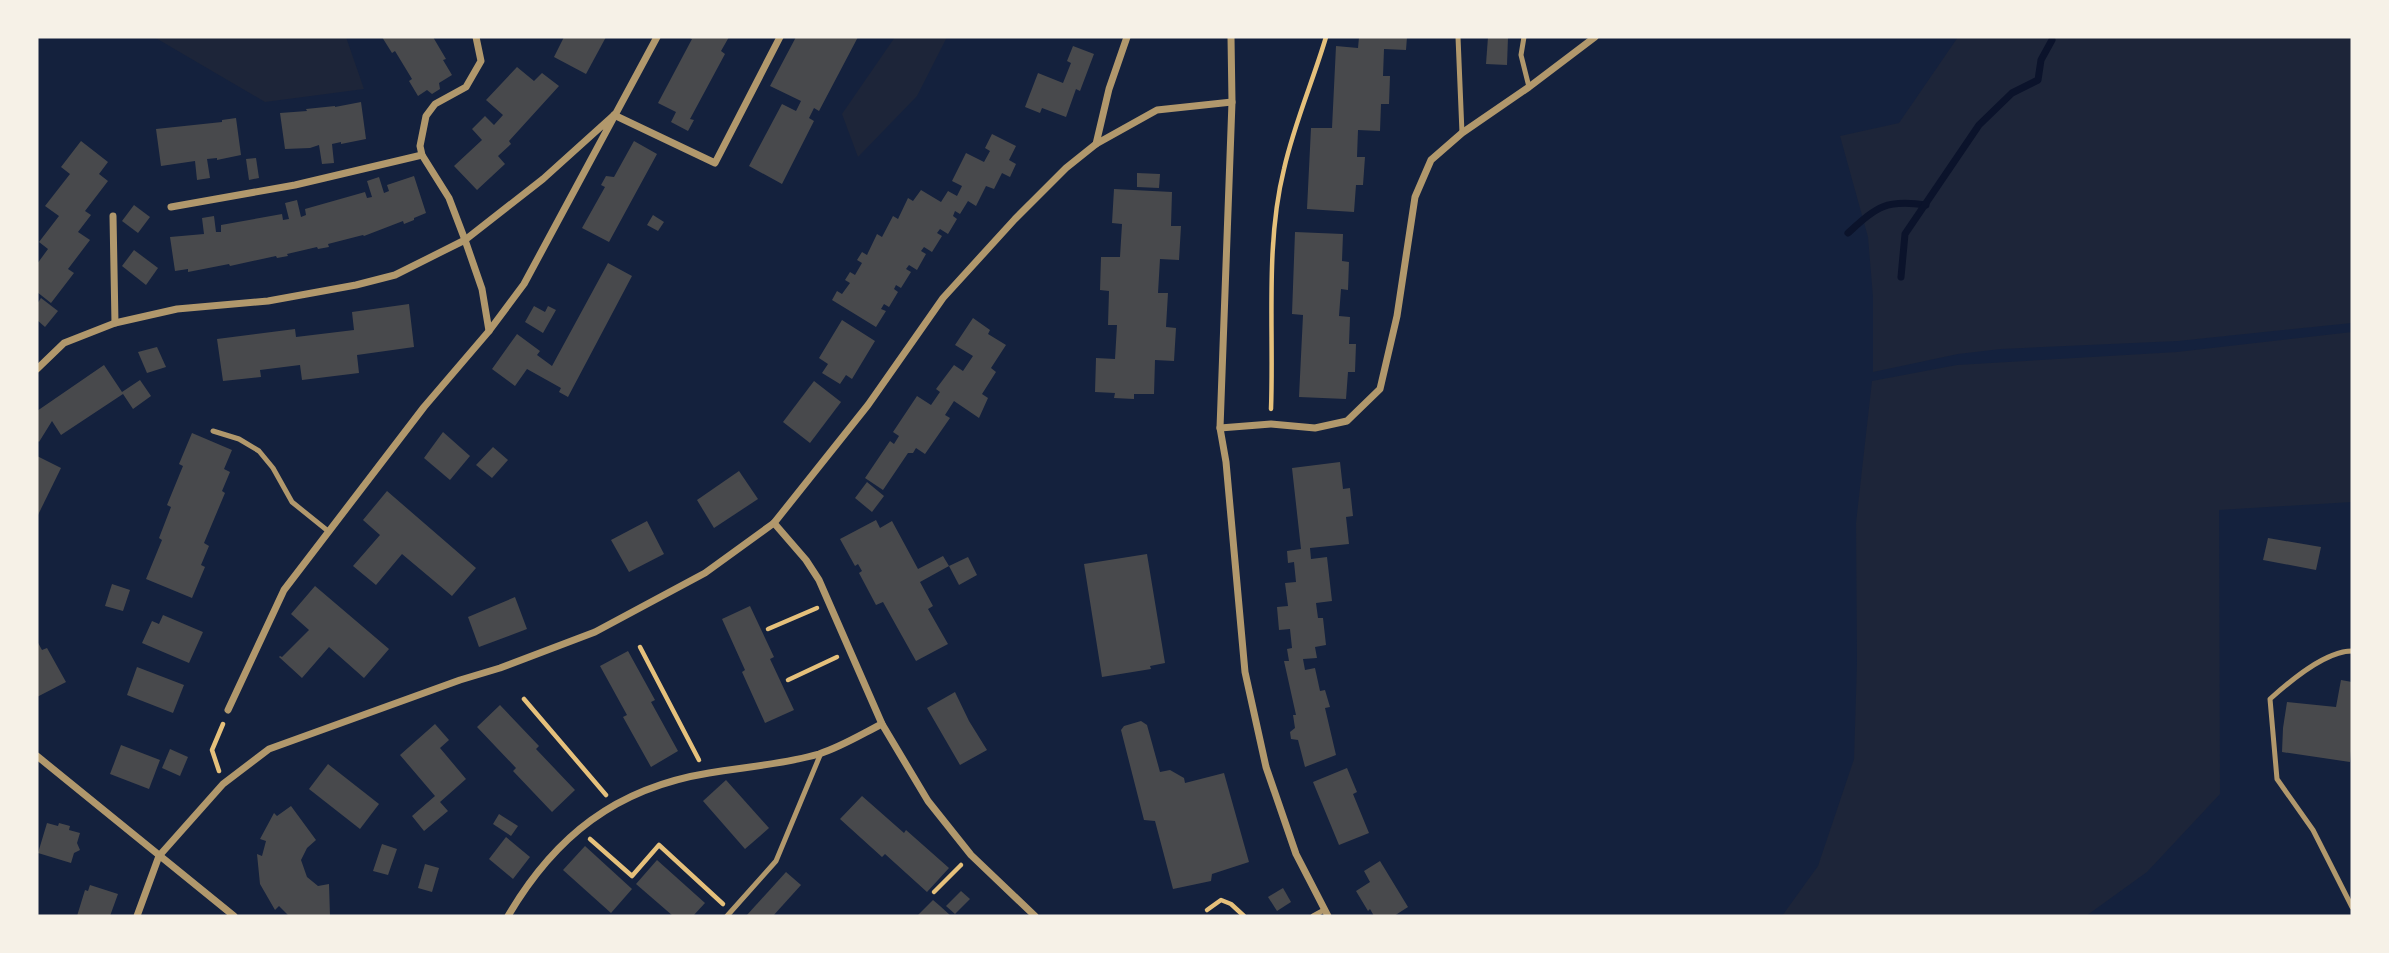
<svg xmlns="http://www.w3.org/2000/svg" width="2389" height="953" font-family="Helvetica,sans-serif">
<rect width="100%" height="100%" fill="#14213d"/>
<g fill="#1d2539">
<polygon points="154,37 346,37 364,89 265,102"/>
<polygon points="895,37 947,37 917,96 858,157 842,114"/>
<polygon points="1958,37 2352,37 2352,323 2178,341 2001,349 1958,354 1873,372 1873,297 1868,237 1840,136 1899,123"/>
<polygon points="2352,332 2352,502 2219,510 2220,794 2147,872 2086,916 1782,916 1818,866 1854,759 1857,663 1856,523 1872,381 1957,365 2177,352"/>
</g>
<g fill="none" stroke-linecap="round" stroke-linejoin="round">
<g stroke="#0b132b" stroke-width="7">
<path d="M1848,233c29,-26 37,-34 78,-28"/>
<polyline points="1901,277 1905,234 1979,125 2012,93 2038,80 2041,60 2052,40"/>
</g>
</g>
<g fill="#48494c">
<polygon points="382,37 433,37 446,59 443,60 452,75 439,83 440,89 432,94 427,90 418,96 409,81 412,79 395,51 392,53"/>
<polygon points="564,37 606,37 586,74 554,57"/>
<polygon points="688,37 729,37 721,51 725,54 690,119 694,120 688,131 671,122 676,112 658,103 692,39"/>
<polygon points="796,37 858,37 819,111 814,108 809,118 814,121 782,184 749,166 782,104 796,111 801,101 770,86"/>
<polygon points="1359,37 1407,37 1406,50 1384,49 1383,76 1390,76 1389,104 1381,104 1380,131 1358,130 1357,157 1365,157 1363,185 1356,185 1354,212 1307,209 1311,128 1332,128 1336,46 1358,48"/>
<polygon points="1488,37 1508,37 1507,65 1486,64"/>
<polygon points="1073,46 1094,54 1080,91 1076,89 1066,117 1042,108 1040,113 1025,107 1038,73 1063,83 1071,63 1067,61"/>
<polygon points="517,67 534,81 542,73 559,86 509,141 511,144 498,156 505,164 477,190 454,166 482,140 472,129 485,116 494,125 503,115 486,100"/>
<polygon points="361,102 366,139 341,144 341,142 332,144 334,163 322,164 319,145 310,148 285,149 280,113 307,111 306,109 335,106 335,107"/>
<polygon points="236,118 241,155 217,160 217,158 207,159 210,178 197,180 195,161 161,166 156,129 222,122 222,120"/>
<polygon points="992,134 1016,146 1009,160 1016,164 1010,177 1002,173 994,189 986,186 976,206 968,201 960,214 955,211 953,216 957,219 948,234 940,229 937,233 942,236 932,252 924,247 921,251 926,254 917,270 909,265 906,269 911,272 901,288 896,285 894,289 898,292 889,307 884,304 881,309 886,311 876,327 832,300 837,291 842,294 850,283 845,280 850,272 855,275 862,263 857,260 862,252 867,255 877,234 882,237 893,216 898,219 908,198 913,201 921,190 941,202 948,191 957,196 962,186 952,181 966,153 984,162 990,151 985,148"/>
<polygon points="81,141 108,162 99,174 108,181 85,211 91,215 78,232 90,240 68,269 74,273 51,303 37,292 37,264 48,249 39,242 59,216 45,206 70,174 61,167"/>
<polygon points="634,141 657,154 609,242 582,228 605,187 601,185 606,176 614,177"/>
<polygon points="256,158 259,178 249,180 246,159"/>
<polygon points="1137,173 1160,174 1159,188 1137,187"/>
<polygon points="414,176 426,213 414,218 414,220 404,224 403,221 364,236 363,235 328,244 329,247 318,249 317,247 287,254 288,256 277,258 276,256 230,266 229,264 188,272 188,269 175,271 170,237 204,234 202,218 214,216 216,232 221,232 221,225 282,214 283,220 289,219 285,203 297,200 301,217 306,215 305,209 365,192 367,198 372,197 367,181 379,177 384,193 389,191 387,185"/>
<polygon points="1114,189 1172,192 1171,226 1181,226 1179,260 1160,259 1158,293 1168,293 1166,327 1176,328 1174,361 1155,360 1154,394 1134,394 1134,399 1114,398 1115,393 1095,392 1096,358 1115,359 1117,325 1108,325 1109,291 1100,290 1101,257 1120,257 1122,224 1112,223"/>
<polygon points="134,205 150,217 138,233 122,221"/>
<polygon points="653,215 664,222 658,231 647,225"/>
<polygon points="1295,232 1343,234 1342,261 1349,262 1348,290 1341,289 1339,316 1350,317 1349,344 1356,344 1355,372 1348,372 1346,399 1299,397 1303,315 1292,314"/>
<polygon points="134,250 158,268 146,285 122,266"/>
<polygon points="608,263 632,276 568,397 559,392 561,388 527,369 515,386 492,369 517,334 540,351 537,355 552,366"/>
<polygon points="41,298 58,311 45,327 37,320 37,304"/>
<polygon points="409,304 414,347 357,355 359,373 302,380 300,365 260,370 261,377 223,381 217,339 295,329 296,337 354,330 352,312"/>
<polygon points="534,306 545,312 548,306 556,310 543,333 525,322"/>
<polygon points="973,318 990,330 988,334 1006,345 991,368 996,372 982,394 988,398 979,418 954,401 945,415 950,418 925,454 916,448 913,453 908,453 883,490 865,478 890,441 894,444 899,436 893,432 917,396 931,405 940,392 936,389 954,365 963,371 973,356 955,345"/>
<polygon points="842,320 875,341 852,379 846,375 840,384 822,373 828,364 819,358"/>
<polygon points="157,347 166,367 147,373 138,352"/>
<polygon points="104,365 122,392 140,380 151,396 133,409 123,394 61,435 52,421 39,442 37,440 37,411"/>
<polygon points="814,381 841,402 810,443 783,422"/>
<polygon points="443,432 470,456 450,480 424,458"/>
<polygon points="192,433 232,450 224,469 230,472 222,491 225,493 204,543 209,546 201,565 205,567 192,598 146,579 162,540 159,538 171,507 167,505 183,466 179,464"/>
<polygon points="493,447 508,460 492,478 476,465"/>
<polygon points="37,456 61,468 37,517"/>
<polygon points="1340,462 1343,489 1350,488 1353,516 1346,517 1349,544 1310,548 1311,559 1327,557 1332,601 1316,603 1318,618 1323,618 1326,645 1315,647 1317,658 1303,659 1305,670 1315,668 1320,691 1325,690 1330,707 1325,708 1336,755 1305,767 1298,740 1291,739 1290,732 1295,728 1293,715 1296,715 1284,661 1289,661 1287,649 1292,648 1290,629 1279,630 1277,607 1288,606 1285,583 1296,582 1294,562 1288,563 1287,551 1301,549 1292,468"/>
<polygon points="739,471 758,499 714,528 697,500"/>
<polygon points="867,482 884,496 872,512 855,498"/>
<polygon points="387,491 476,568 452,596 402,554 376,585 353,566 380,535 363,520"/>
<polygon points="876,520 880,528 892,521 918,569 943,556 949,566 920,582 933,606 928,609 948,644 916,661 883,602 876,605 859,573 862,571 858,564 855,566 840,539"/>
<polygon points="647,521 664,554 629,572 611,540"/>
<polygon points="2268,538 2321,547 2316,570 2263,560"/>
<polygon points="1147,554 1165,663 1150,666 1151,669 1102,677 1084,564"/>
<polygon points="968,557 977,575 959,585 949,566"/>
<polygon points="112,584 130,590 123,611 105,606"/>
<polygon points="315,586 389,649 364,678 329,647 302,678 279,657 280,656 282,657 309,630 291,614"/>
<polygon points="515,597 527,629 479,647 468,617"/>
<polygon points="750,606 774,657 770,659 794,710 765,723 742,672 745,670 722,619"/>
<polygon points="163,615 203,632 189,663 142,643 152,621 159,624"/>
<polygon points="37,641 42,650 47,648 66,682 37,697"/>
<polygon points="628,651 655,700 651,702 678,751 651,767 623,717 627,715 600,666"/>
<polygon points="137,667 184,685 173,713 127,695"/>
<polygon points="2341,680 2352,682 2352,740 2350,762 2282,752 2283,728 2287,702 2336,707"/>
<polygon points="955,692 969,721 987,750 960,765 927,708"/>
<polygon points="500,705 539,746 536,749 575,790 552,812 513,771 516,768 477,727"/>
<polygon points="1141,721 1147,725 1160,772 1170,770 1184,778 1185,783 1224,773 1249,862 1212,874 1211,881 1173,889 1155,821 1144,820 1121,730 1124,726"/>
<polygon points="435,724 449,740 440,748 466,779 440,802 448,811 424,831 412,816 435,796 400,755"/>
<polygon points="121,745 160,760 149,789 110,774"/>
<polygon points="170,749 188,757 180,776 162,768"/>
<polygon points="328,764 379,804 360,829 309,789"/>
<polygon points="1347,768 1357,792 1353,794 1369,833 1339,845 1313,782"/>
<polygon points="726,780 769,828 745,849 703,801"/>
<polygon points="862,796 904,833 906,830 949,868 927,892 885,854 882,857 840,819"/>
<polygon points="291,806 316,840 307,848 301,860 307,877 318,886 329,884 330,916 289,916 279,906 275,910 260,884 257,854 262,856 266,841 260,839 274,813 277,816"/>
<polygon points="499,814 518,826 511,836 493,824"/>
<polygon points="47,823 58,826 59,823 70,826 69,830 80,833 77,843 80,850 74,853 71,863 38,853"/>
<polygon points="506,837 530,857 513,879 489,859"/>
<polygon points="382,844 397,849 388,875 373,871"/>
<polygon points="585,846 632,889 611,913 563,870"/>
<polygon points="657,860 705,903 693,916 673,916 636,884"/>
<polygon points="1380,861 1408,907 1394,916 1374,916 1370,909 1368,911 1356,891 1370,882 1364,871"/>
<polygon points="425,864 439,868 432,892 418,888"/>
<polygon points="786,872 801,885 773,916 746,916"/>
<polygon points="90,885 118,894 110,916 77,916 85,890 88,891"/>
<polygon points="1283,888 1291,902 1277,911 1268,897"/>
<polygon points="961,891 970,899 955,914 946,906"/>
<polygon points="933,900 940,906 951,916 917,916"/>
</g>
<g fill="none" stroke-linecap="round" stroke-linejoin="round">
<g stroke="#e5c07b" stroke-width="4.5">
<path d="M1271,409c3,-78 -6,-164 13,-240 10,-45 29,-88 42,-132"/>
<polyline points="768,629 817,608"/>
<polyline points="640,647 699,760"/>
<polyline points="788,680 837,657"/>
<polyline points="524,699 606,795"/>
<polyline points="219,771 212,750 223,724"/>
<polyline points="590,839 632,876 659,845 723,904"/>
<polyline points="934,892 961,865"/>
<polyline points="1207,910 1221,900 1231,904 1244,916"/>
</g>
<g stroke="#b1986c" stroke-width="5">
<polyline points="1458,37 1462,133"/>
<polyline points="1524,37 1521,55 1529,87"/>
<polyline points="213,431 239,439 259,451 273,468 292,502 328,531"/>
<path d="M2352,651c-27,0 -62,30 -82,48l7,80 36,51 39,77"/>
<polyline points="727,916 776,861 821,753"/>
<polyline points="1313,916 1324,910"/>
</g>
<g stroke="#b1986c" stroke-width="7">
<polyline points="1231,37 1232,102 1220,428 1226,462 1245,672 1266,767 1296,854 1328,916"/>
<polyline points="614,115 543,179 465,240 482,289 489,331 524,284 657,37"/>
<polyline points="614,115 715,163 780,37"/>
<polyline points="1096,144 1109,89 1127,37"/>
<polyline points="171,207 295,185 422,155"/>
<polyline points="113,216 115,323"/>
<polyline points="37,369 64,343 115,323 177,309 268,301 356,285 395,275 465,240 449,198 422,155 420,146 426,116 435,104 466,87 481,61 476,37"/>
<polyline points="1220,428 1271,424 1315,428 1347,421 1380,389 1397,316 1415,197 1431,160 1462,133 1529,87 1595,37"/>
<polyline points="774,523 806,560 819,580 882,724 928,801 971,855 1035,916"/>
<polyline points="228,710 284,590 424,407 489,331"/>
<polyline points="37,756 234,916"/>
<polyline points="137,916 159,856 223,784 269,749 460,680 500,668 595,632 705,573 774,523 868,405 943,298 1015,219 1066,168 1096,144 1157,110 1232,102"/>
<path d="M508,916c47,-80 108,-128 201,-143 36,-6 75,-9 110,-19 22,-7 43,-20 63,-30"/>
</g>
</g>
<rect width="2389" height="953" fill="none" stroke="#f6f1e7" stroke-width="77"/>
</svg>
